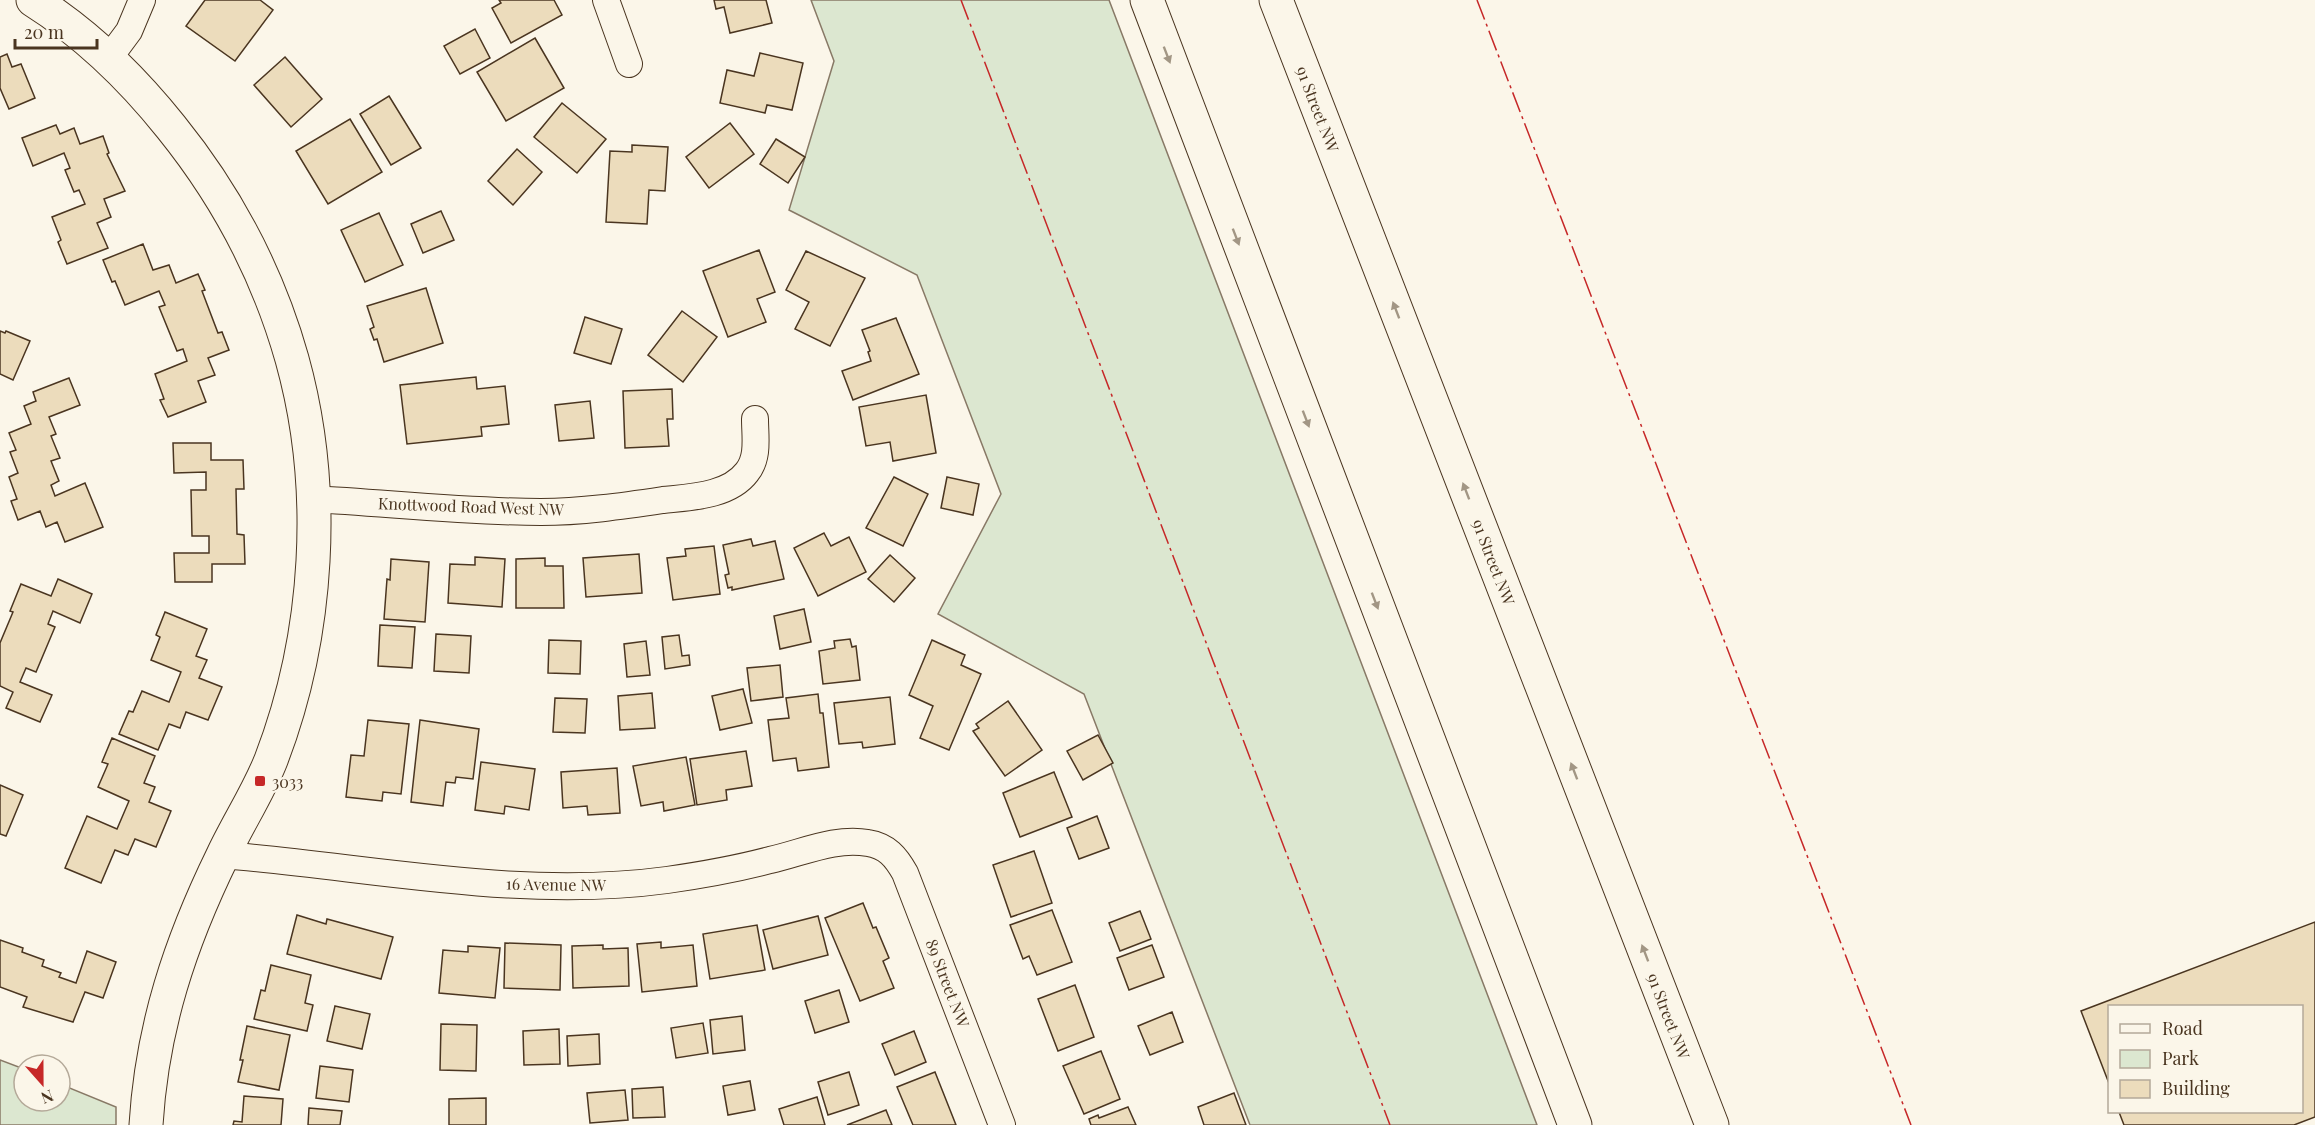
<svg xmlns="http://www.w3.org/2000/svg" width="2315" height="1125" font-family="'Playfair Display',serif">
<rect width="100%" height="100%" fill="#fbf6e9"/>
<g fill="#dce7d0" stroke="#887966" stroke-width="1.5">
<polygon points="811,0 1109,0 1537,1125 1250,1125 1084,694 938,614 1001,494 917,275 789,210 834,61"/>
<polygon points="0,1060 24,1069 24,1101 60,1101 60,1084 116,1107 116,1125 0,1125"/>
</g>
<g fill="#ecdcbc" stroke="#4a3520" stroke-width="1.5">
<polygon points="205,0 260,0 273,10 235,61 186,26"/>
<polygon points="499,0 554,0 562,15 511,43 492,8 501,3"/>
<polygon points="714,0 766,0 772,23 730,33 724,7 716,9"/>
<polygon points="475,29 490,58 460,74 444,46"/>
<polygon points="535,38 564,88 506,121 477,72"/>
<polygon points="760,53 803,63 792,110 767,105 765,113 720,103 727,70 754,76"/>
<polygon points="7,54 12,67 21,64 35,98 9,109 0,88 0,57"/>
<polygon points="285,57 322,99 291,127 254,85"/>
<polygon points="389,96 421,148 391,165 360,114"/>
<polygon points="562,103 606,139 577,173 534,137"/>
<polygon points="350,119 382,172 328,204 296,151"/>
<polygon points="730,123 754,154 709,188 686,157"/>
<polygon points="56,125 60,134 74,128 80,144 103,136 109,153 107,154 125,191 104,199 111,217 97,223 108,248 67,264 58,242 61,240 52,217 85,204 79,190 74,192 65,170 70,168 64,153 33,166 22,138"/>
<polygon points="776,139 805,157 788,183 760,164"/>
<polygon points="632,145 668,147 665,191 649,190 647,224 606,222 610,151 632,152"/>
<polygon points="517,149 542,172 513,205 488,181"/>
<polygon points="441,211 454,240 423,253 411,224"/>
<polygon points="379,213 403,265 365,282 341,230"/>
<polygon points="143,244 153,270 169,265 176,283 198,274 205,290 202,291 218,333 222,332 229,350 208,358 215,375 198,381 206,402 168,417 160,400 164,399 155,374 187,361 183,349 177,351 159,307 165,305 159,291 125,305 115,281 112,282 103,260"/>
<polygon points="759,250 775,292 757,299 766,322 728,337 703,271"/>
<polygon points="806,251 865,278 830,346 795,329 809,302 786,290"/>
<polygon points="426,288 443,343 384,362 377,339 374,340 370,329 374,327 367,306"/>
<polygon points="682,311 717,337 683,382 648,355"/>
<polygon points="585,317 622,329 611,364 574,353"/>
<polygon points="896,318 919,374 853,400 842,371 871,361 868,352 870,351 862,330"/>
<polygon points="0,331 5,333 6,331 30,341 13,380 0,374"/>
<polygon points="476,377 477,389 505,386 509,424 481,427 482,436 407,444 400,385"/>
<polygon points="69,378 80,405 49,417 56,434 51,436 60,458 51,461 59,481 51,485 55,496 85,483 103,527 65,542 57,522 46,527 40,511 18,520 11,501 17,499 9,477 18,473 10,452 16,450 9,433 31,424 24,406 36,401 33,392"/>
<polygon points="672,389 673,419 667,419 669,446 625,448 623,391"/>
<polygon points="926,395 936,453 893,461 890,442 866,446 859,407"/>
<polygon points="590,401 594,438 559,441 555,405"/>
<polygon points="173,443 211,443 211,460 243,460 244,489 236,489 237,534 244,535 245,564 212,564 212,582 175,582 174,553 209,553 209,536 192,536 191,490 206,490 206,472 174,473"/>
<polygon points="894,477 928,494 903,546 866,528"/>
<polygon points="947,477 979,484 973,515 941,508"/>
<polygon points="824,533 831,546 849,537 866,572 818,596 794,548"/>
<polygon points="751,539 753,546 775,541 784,579 732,590 732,587 728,588 725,575 729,574 723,545"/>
<polygon points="714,546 720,594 673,600 667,558 686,556 685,549"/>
<polygon points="639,554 642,593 586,597 583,558"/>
<polygon points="890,555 915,578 894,602 868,579"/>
<polygon points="475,557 505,559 502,607 448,603 450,564 475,565"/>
<polygon points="545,558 545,566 563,566 564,608 516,608 516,559"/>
<polygon points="391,559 429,562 425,622 384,619 387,579 390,580"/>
<polygon points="58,579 92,594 80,623 53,611 48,624 55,627 36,672 26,668 20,682 52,695 40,722 6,708 13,692 0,686 0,643 13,612 10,611 21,584 51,596"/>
<polygon points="804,609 811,642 780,649 774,616"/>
<polygon points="165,612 207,629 196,656 207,660 199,678 222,687 208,720 186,712 180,728 169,724 158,750 119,734 129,711 133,712 142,691 169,702 181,672 151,660 160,637 156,635"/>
<polygon points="380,625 415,627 412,668 378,666"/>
<polygon points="436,634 471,636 469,673 434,671"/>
<polygon points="679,635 682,656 689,655 690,665 665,669 662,637"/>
<polygon points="850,639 852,647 856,646 860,680 823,684 819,651 835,648 834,641"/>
<polygon points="549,640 581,641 580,674 548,673"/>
<polygon points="932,640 965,655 961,665 981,674 949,750 920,738 933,706 909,695"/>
<polygon points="646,641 650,675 627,677 624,644"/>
<polygon points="780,665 783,697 751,701 747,668"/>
<polygon points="743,689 752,723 720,730 712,696"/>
<polygon points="652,693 655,728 620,730 618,696"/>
<polygon points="818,694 820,713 823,713 829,767 798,771 796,758 773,761 768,720 789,718 786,698"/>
<polygon points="890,697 895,744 863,748 862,742 839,744 834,703"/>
<polygon points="555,698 587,699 585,733 553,732"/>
<polygon points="1008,701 1042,750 1005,776 973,731 979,728 976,724"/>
<polygon points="368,720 409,724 401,794 383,792 382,801 346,797 351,755 364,756"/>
<polygon points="420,720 479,729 473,779 456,777 455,783 446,782 443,806 411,802"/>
<polygon points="1098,735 1113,763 1083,780 1067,751"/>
<polygon points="112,738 155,756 144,783 155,787 149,802 171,811 156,847 135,839 128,855 115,850 101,883 65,868 87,816 117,829 129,801 98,787 108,764 102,762"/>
<polygon points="746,751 752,786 726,790 727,800 697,805 690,759"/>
<polygon points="686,757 695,805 664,811 663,802 641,806 633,766"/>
<polygon points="481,762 535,769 529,810 505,806 504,814 475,810"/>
<polygon points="617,768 620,813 588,815 587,806 563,808 561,772"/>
<polygon points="1054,772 1072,817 1020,837 1003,793"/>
<polygon points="0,785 23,795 6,836 0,834"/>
<polygon points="1097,816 1109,848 1079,859 1067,828"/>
<polygon points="1034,851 1052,903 1011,917 993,865"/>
<polygon points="863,903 873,928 876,927 889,958 883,961 894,988 860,1001 825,918"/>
<polygon points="1052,910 1072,962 1037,975 1029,956 1023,959 1010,925"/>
<polygon points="1140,911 1151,939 1120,951 1109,923"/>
<polygon points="297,915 326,924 327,919 393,937 381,979 287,954"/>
<polygon points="818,916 828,955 773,969 763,930"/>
<polygon points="2315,922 2315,1117 2294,1125 2124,1125 2119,1112 2302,1112 2302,1006 2110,1006 2110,1086 2081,1011"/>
<polygon points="757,925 765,970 710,979 703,934"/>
<polygon points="0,940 23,948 22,952 44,960 42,966 61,973 59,977 76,983 87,951 116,962 103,998 85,992 73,1022 23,1007 27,997 0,987"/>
<polygon points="661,942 661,948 693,945 697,986 642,992 637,944"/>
<polygon points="505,943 561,945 560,990 504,988"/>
<polygon points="603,945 603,949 628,948 629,986 573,988 572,946"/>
<polygon points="1152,945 1164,977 1129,990 1117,958"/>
<polygon points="468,946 500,948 495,998 439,993 443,950 468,952"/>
<polygon points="271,965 311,975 305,1003 313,1005 307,1031 254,1019 261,990 265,991"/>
<polygon points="1075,985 1094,1037 1058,1051 1038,999"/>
<polygon points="839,990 849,1022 815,1033 805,1001"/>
<polygon points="335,1006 370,1014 362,1049 327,1041"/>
<polygon points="1172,1012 1183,1042 1150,1055 1138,1026"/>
<polygon points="742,1016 745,1050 713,1054 710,1020"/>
<polygon points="703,1023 708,1053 676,1058 671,1028"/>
<polygon points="441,1024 477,1025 476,1071 440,1070"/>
<polygon points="247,1026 290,1035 279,1090 238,1082 243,1060 240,1060"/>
<polygon points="559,1029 560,1064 524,1065 523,1031"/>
<polygon points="914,1031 926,1062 895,1075 882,1044"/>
<polygon points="599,1034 600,1064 568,1066 567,1036"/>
<polygon points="1101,1051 1120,1099 1084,1114 1063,1066"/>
<polygon points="320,1066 353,1070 349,1102 316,1098"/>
<polygon points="849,1072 859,1105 828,1115 818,1082"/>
<polygon points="935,1072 956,1125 913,1125 897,1087"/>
<polygon points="750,1081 755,1110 728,1115 723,1086"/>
<polygon points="663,1087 665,1117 633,1118 632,1089"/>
<polygon points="625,1090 628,1120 590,1123 587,1093"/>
<polygon points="1234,1093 1246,1125 1204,1125 1198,1107"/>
<polygon points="244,1096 283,1099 281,1125 233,1125 234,1121 242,1122"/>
<polygon points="817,1097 825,1125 784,1125 779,1109"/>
<polygon points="486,1098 486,1125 449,1125 449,1099"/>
<polygon points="1128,1107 1136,1125 1091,1125 1089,1119 1098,1115 1099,1118"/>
<polygon points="309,1108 342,1111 340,1125 308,1125"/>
<polygon points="886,1110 892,1125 847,1125"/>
</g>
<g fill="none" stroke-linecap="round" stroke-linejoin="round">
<g stroke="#4a3520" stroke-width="28">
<g id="street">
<polyline points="606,0 629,64"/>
<polyline points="109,58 129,31 142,0"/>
<path d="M312,499c76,4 153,13 229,13 40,0 82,-6 122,-12 28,-3 66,-4 84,-28 12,-15 8,-35 8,-53"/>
<path d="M223,855c147,12 297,45 444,25 35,-5 69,-11 103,-20 32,-7 65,-23 98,-17 19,3 28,14 37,30l97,252"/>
</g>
</g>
<g stroke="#4a3520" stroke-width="35">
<g id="secondary">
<path d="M33,0c54,34 98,77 138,127 55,68 97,147 121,232 36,129 27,276 -21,401 -13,33 -33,63 -48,95 -43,88 -71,172 -77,270"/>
<polyline points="1147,0 1575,1125"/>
<polyline points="1276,0 1712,1125"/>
</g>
</g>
<use href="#street" stroke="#fbf6e9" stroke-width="26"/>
<use href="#secondary" stroke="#fbf6e9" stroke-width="33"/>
<g stroke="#c62828" stroke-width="1.5" stroke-dasharray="21 4.5 3 4.5" stroke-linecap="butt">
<polyline points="961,0 1390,1125"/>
<polyline points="1477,0 1911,1125"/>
</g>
</g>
<defs><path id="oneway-solid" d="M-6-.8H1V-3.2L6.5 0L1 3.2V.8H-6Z" transform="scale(1.5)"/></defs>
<g fill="#a29684">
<use href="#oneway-solid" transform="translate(1167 55) rotate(69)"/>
<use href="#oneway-solid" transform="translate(1236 237) rotate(69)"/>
<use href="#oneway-solid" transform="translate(1396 310) rotate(-111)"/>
<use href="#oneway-solid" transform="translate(1306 419) rotate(69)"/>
<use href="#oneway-solid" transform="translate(1466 491) rotate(-111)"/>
<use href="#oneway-solid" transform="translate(1375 601) rotate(69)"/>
<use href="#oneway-solid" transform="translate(1574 771) rotate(-111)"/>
<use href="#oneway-solid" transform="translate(1645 953) rotate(-111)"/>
</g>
<rect fill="#c62828" stroke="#fbf6e9" stroke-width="2" x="254" y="775" width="12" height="12" rx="3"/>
<g text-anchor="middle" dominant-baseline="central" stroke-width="4.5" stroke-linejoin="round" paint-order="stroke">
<g font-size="16" fill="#4a3520" stroke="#fbf6e9">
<text transform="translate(1318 109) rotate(69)">91 Street NW</text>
<text transform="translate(471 506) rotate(2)">Knottwood Road West NW</text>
<text transform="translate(1494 562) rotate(69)">91 Street NW</text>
<text transform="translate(556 884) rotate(1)">16 Avenue NW</text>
<text transform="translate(948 983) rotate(69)">89 Street NW</text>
<text transform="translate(1669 1016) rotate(69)">91 Street NW</text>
</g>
<g font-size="16" fill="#4a3520" stroke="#fbf6e9" text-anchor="start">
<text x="272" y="781">3033</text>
</g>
</g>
<rect x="2108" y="1005" width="195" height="108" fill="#fbf6e9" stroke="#b4a999" stroke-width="1.5"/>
<rect x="2120" y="1024" width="30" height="9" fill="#fbf6e9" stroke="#b4a999" stroke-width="1.5"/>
<text x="2162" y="1035" font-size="18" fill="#4a3520">Road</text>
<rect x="2120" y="1050" width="30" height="18" fill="#dce7d0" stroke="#b4a999" stroke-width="1.5"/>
<text x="2162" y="1065" font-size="18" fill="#4a3520">Park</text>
<rect x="2120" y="1080" width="30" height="18" fill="#ecdcbc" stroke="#b4a999" stroke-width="1.5"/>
<text x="2162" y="1095" font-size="18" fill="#4a3520">Building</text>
<g transform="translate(42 1083) rotate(159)"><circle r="28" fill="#fbf6e9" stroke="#b4a999" stroke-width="1.5"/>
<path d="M0-4.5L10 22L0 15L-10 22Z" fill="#c62828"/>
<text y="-9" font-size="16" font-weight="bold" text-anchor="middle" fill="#4a3520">N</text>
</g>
<path d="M15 39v9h82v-9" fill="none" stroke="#4a3520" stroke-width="3"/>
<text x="24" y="39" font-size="18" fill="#4a3520" stroke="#fbf6e9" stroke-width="4.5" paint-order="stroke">20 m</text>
</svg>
